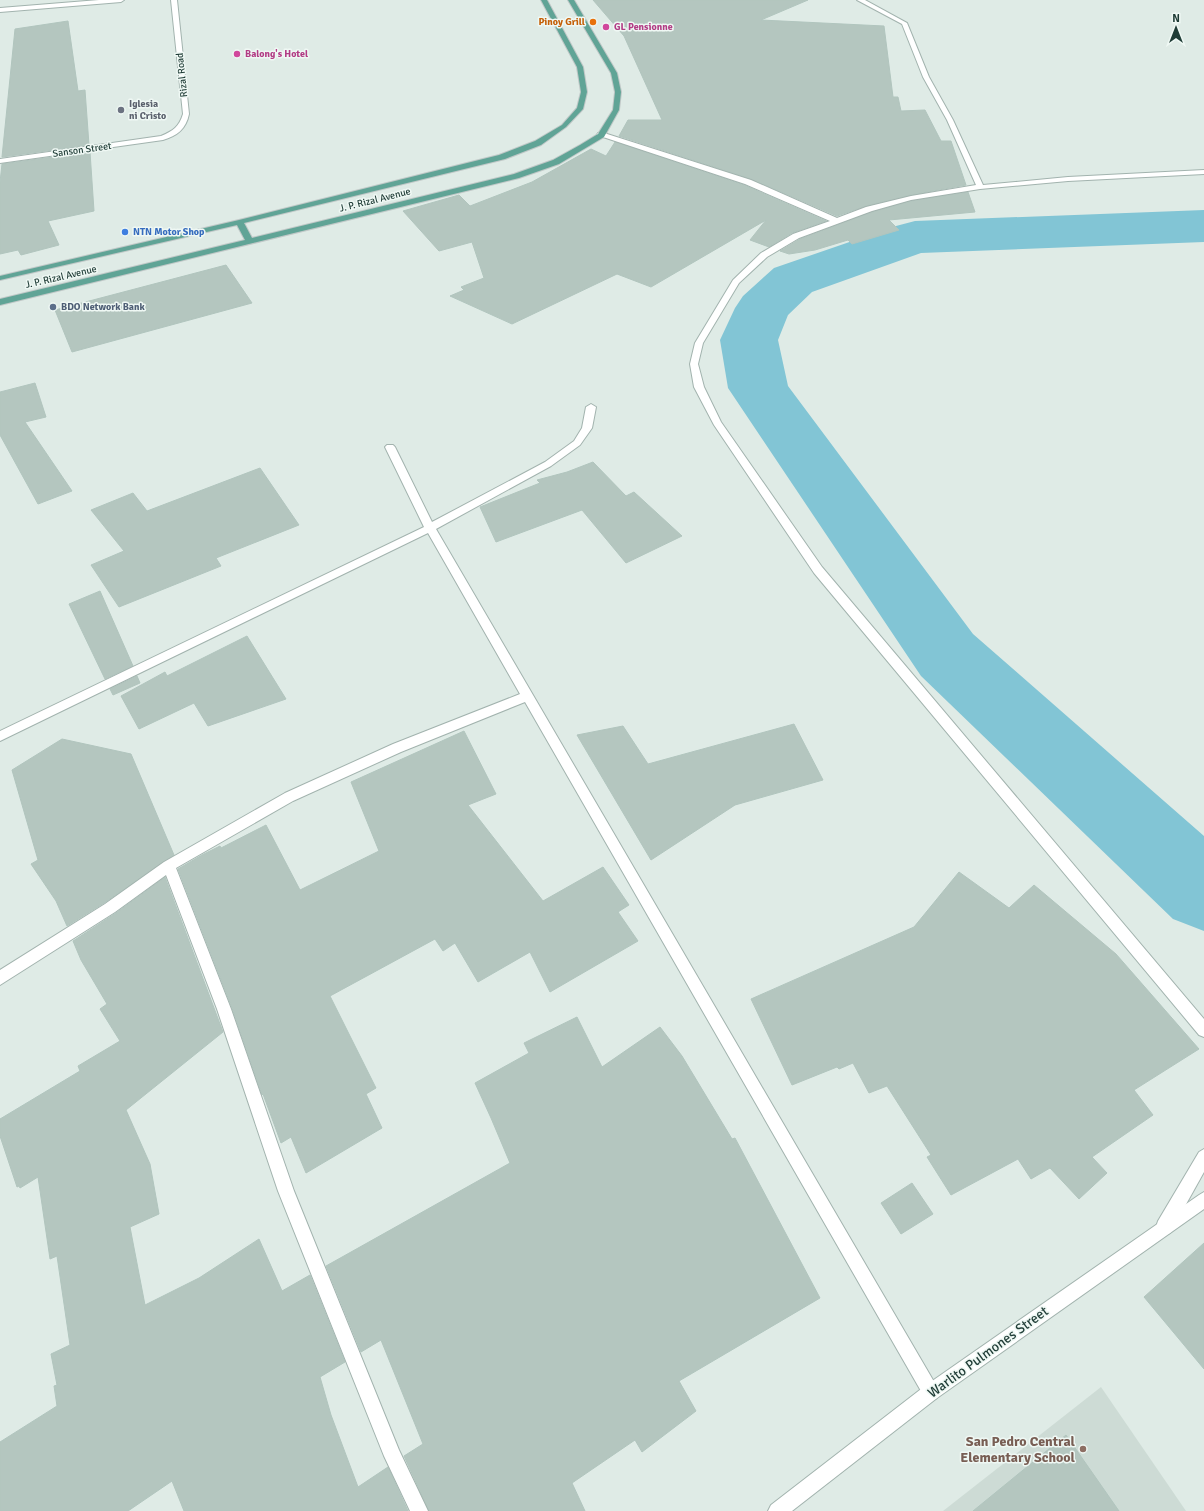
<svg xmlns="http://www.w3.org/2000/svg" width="1204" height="1511" font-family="Signika,sans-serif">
<rect width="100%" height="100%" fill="#dfebe6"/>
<polygon fill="#cddbd5" points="1101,1387 1186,1511 943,1511"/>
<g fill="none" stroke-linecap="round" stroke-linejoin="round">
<polygon fill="#82c5d5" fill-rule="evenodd" points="1204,210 1204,242 921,253 812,292 788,315 778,340 788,386 973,634 1204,836 1204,931 1173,919 921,676 728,388 720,340 735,308 743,296 774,268 896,226 915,221"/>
</g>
<g fill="#b4c6bf" stroke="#b1c5be">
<polygon points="593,0 808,0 761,20 884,26 893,97 898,97 901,111 925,110 941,141 951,141 966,185 911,195 866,206 837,216 751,179 619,136 628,120 662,120 624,36"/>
<polygon points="68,21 78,91 85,90 89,145 2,157 15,29"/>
<polygon points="615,142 744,185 826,221 792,233 769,247 750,240 766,220 651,287 617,274 512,324 450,296 464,290 461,287 484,278 472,242 439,251 403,211 459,195 470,206 532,182 591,149 606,156"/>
<polygon points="90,152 94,211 48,221 59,245 21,255 18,250 0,254 0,182 2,164"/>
<polygon points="968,192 975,212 889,220 899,230 852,244 848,240 815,250 789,254 780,251 800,239 872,212 911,201"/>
<polygon points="226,265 252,303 72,352 55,310"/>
<polygon points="35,383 46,417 25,422 72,491 38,504 0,435 0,392"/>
<polygon points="593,462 626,496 634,492 682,536 626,563 582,510 496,542 480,507 540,483 537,480 567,472"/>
<polygon points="260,468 299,525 216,558 221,566 119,607 91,565 124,551 91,510 133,493 147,511"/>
<polygon points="100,591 133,666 105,679 69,604"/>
<polygon points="247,636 286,699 208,726 194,703 139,729 121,696 165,672 167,676"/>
<polygon points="137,676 140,683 113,695 110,689"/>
<polygon points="794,724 823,780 735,805 651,860 577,735 623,726 648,764"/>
<polygon points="464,731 496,794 468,805 543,901 603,867 629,905 618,912 638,941 550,992 530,952 478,982 455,943 443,951 435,939 330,996 376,1088 366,1094 382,1128 306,1173 291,1137 281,1143 263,1094 262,1095 232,1008 178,869 202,855 220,846 221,848 266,825 300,890 379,851 351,782"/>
<polygon points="62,739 131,754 174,855 104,903 67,926 56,901 31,864 38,860 12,770"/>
<polygon points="959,872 1009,908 1034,885 1116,954 1199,1049 1134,1090 1153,1115 1092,1157 1107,1173 1079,1199 1050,1168 1031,1179 1018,1159 951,1195 927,1157 931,1155 887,1086 869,1093 853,1063 839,1069 837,1067 792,1085 751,999 914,927"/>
<polygon points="165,877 223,1032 126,1110 150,1164 159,1214 130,1227 145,1305 199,1278 259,1239 282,1291 310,1275 345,1362 320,1377 331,1415 358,1487 388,1467 408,1511 184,1511 172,1481 128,1511 0,1511 0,1442 57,1406 54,1386 57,1385 51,1354 70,1345 57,1256 50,1259 38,1177 20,1188 19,1186 17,1187 0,1136 0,1119 80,1071 78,1066 120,1041 100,1009 107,1004 81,960 73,941 116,913"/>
<polygon points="577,1017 602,1067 660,1027 682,1056 732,1139 735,1138 820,1298 679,1381 696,1411 642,1452 635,1440 572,1483 585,1511 429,1511 404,1456 423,1444 381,1340 361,1352 326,1266 510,1163 491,1118 475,1083 529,1053 524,1043"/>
<polygon points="912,1183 933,1214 901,1234 881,1203"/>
<polygon points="1204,1243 1204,1369 1144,1297"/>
<polygon points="1066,1435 1119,1511 973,1511"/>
</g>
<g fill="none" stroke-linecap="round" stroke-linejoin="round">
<g stroke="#a2b3ae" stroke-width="2">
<g id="minor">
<polygon points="99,0 124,0 121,2 0,12 0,8"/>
<path d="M171,0h6l12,114c-3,15 -12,22 -26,26l-163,23v-4l161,-23c12,-5 18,-9 22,-22z"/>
<polygon points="857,0 865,0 907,23 929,77 953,120 983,185 1068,177 1204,170 1204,174 1068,181 980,189 911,200 872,211 799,238 767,257 739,283 703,343 698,364 704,387 721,422 822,567 1204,1019 1204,1037 1199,1035 814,573 714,425 694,387 690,364 695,343 733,280 761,253 793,234 830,221 745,184 597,135 598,133 604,133 751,180 837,218 866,207 911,196 976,185 947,120 923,77 902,24"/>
<polygon points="591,404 596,407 592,428 580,445 551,466 436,529 940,1392 937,1398 931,1401 925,1398 525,702 401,752 293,801 176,868 231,1009 294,1191 399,1450 428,1511 410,1511 384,1456 278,1191 217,1009 166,875 115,912 0,985 0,970 105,904 164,862 285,793 393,744 520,694 428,533 0,741 0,731 424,527 385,447 387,445 393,445 395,447 432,522 545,462 574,441 582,428 586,407"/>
<polygon points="1204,1149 1204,1172 1170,1233 1164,1235 1158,1233 1156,1227 1158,1221 1199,1152"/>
</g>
</g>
<g stroke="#a2b3ae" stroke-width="2">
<polygon id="tertiary" points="1204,1192 1204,1209 937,1398 792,1511 768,1511 771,1505 925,1386 1199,1195"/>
</g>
<g stroke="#c0c8c7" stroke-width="2">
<polygon id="primary" points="541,0 547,0 583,67 587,92 583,109 566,127 541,145 505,159 244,223 252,238 514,174 553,160 580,145 598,134 613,110 615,92 611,73 568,0 574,0 617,73 621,92 619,110 604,137 559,164 519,178 0,305 0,299 245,240 237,225 0,280 0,276 239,220 499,155 535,141 562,125 577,108 581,92 577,67"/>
</g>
<use href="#minor" fill="#fff" fill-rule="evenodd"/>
<use href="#tertiary" fill="#fff" fill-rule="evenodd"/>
<use href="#primary" fill="#60a496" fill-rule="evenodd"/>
</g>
<circle fill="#e8710a" stroke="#eff8f4" stroke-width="1.5" cx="593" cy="22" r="4"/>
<g fill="#d1479c" stroke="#eff8f4" stroke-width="1.5">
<circle cx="606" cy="27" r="4"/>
<circle cx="237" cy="54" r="4"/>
</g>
<circle fill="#6b7280" stroke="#eff8f4" stroke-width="1.5" cx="121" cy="110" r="4"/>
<circle fill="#3f7fe0" stroke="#eff8f4" stroke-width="1.5" cx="125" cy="232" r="4"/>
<circle fill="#5c6f8a" stroke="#eff8f4" stroke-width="1.5" cx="53" cy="307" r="4"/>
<circle fill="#8d6e63" stroke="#eff8f4" stroke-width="1.5" cx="1083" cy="1449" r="4"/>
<g text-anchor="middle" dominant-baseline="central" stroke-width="3" stroke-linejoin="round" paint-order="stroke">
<g font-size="10" font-weight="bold" fill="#c56008" stroke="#eff8f4" text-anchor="end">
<text x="585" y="22">Pinoy Grill</text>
</g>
<g font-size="10" font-weight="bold" fill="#b23c85" stroke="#eff8f4" text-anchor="start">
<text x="614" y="27">GL Pensionne</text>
<text x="245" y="54">Balong's Hotel</text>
</g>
<g font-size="10" fill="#1f3c36" stroke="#eff8f4">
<text transform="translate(182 75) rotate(-96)">Rizal Road</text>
<text transform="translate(82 150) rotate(-8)">Sanson Street</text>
<text transform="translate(375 200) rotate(-14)">J. P. Rizal Avenue</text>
<text transform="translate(61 277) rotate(-13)">J. P. Rizal Avenue</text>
</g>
<g font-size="10" font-weight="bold" fill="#5b616d" stroke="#eff8f4" text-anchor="start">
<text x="129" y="104">Iglesia<tspan x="129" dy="12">ni Cristo</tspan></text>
</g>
<g font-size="10" font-weight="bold" fill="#366cbe" stroke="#eff8f4" text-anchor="start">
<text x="133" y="232">NTN Motor Shop</text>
</g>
<g font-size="10" font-weight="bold" fill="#4e5e75" stroke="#eff8f4" text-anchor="start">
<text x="61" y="307">BDO Network Bank</text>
</g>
<g font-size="14" fill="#1f3c36" stroke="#eff8f4">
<text transform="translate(988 1352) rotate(-36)">Warlito Pulmones Street</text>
</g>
<g font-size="14" font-weight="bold" fill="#785e54" stroke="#eff8f4" text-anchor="end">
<text x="1075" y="1441">San Pedro Central<tspan x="1075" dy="16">Elementary School</tspan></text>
</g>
</g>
<g transform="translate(1176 28)" stroke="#eff8f4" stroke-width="3" paint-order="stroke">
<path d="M0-3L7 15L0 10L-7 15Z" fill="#1f3c36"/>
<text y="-6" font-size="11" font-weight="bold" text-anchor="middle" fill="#1f3c36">N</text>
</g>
</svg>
